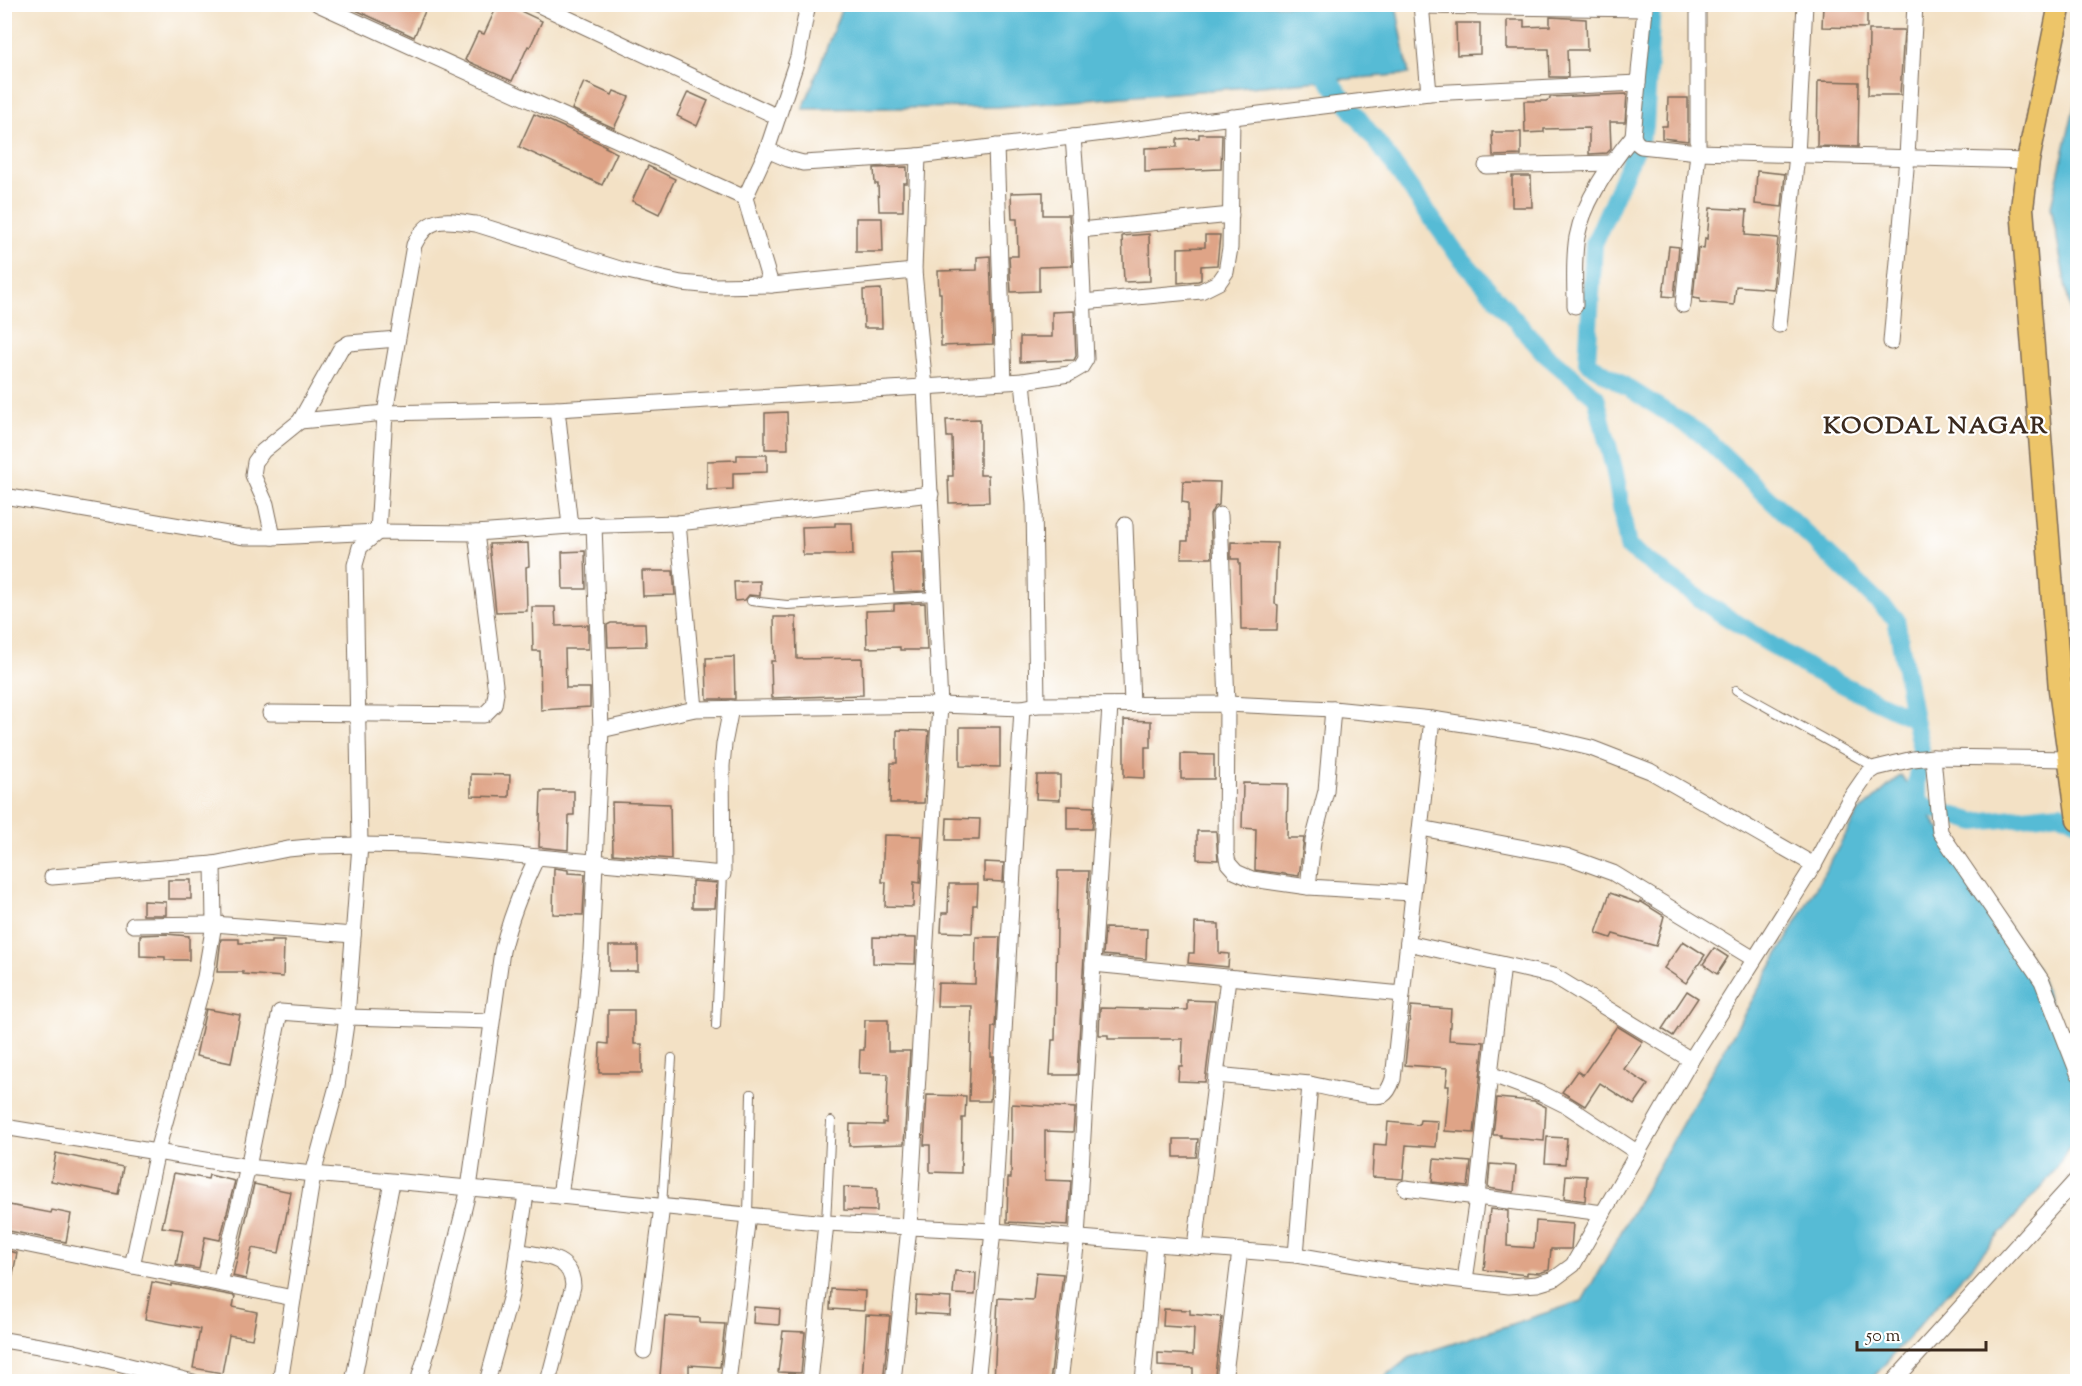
<svg xmlns="http://www.w3.org/2000/svg" width="2082" height="1386" font-family="'Sorts Mill Goudy',serif">
<rect width="100%" height="100%" fill="#fff"/>
<filter id="ink" filterUnits="userSpaceOnUse"><feTurbulence type="fractalNoise" baseFrequency=".0167" numOctaves="2"/><feDisplacementMap in="SourceGraphic" scale="12" xChannelSelector="R" yChannelSelector="G"/><feConvolveMatrix kernelMatrix="1 2 1 2 8 2 1 2 1" color-interpolation-filters="sRGB"/></filter>
<filter id="wash" filterUnits="userSpaceOnUse"><feTurbulence type="fractalNoise" baseFrequency=".008" numOctaves="4" result="noise"/><feDisplacementMap in="SourceGraphic" scale="24" xChannelSelector="R" yChannelSelector="G"/><feGaussianBlur stdDeviation="1.35" result="paint"/><feColorMatrix in="noise" values="0 0 0 0 0 0 0 0 0 0 0 0 0 0 0 0 0 1.4 0 .05"/><feComposite in="paint" operator="in"/></filter>
<g filter="url(#wash)">
<rect width="100%" height="100%" fill="#f3e1c5"/>
<g fill="#57bbd5" stroke="#49727a" stroke-width="1.5">
<polygon points="843,5 1396,5 1409,74 998,107 803,109"/>
<polygon points="2077,95 2077,347 2051,206"/>
<polygon points="1901,775 2037,967 2072,1063 2074,1142 2045,1183 1870,1381 1378,1382 1409,1358 1582,1301 1858,813"/>
</g>
<g fill="none" stroke-linecap="round" stroke-linejoin="round">
<g stroke="#57bbd5" stroke-width="18">
<polyline points="1652,4 1645,127 1594,244 1587,362 1701,434 1896,619 1914,719"/>
<polyline points="1315,62 1383,150 1455,251 1545,354 1596,397 1615,473 1628,547 1714,609 1810,669 1914,719 1921,749 1916,784 1921,805 1975,822 2060,813 2078,821"/>
</g>
</g>
<g id="blocks">
<g fill="#dfa487">
<polygon points="343,4 428,4 414,37"/>
<polygon points="498,4 516,4 514,8 542,21 530,47 528,46 512,81 465,60 478,32 484,34"/>
<polygon points="1823,5 1867,6 1867,28 1822,27"/>
<polygon points="1550,17 1586,19 1587,50 1567,50 1568,77 1550,77 1549,49 1507,49 1507,20 1524,20 1524,27 1550,26"/>
<polygon points="1456,23 1480,23 1480,54 1457,55"/>
<polygon points="1869,30 1904,30 1900,95 1868,95"/>
<polygon points="1818,81 1859,82 1858,147 1817,146"/>
<polygon points="584,82 612,95 614,91 629,97 614,128 572,109"/>
<polygon points="688,92 708,101 697,126 677,116"/>
<polygon points="1627,94 1625,122 1610,122 1611,149 1607,153 1589,154 1589,128 1544,129 1544,132 1525,133 1524,101 1546,101 1550,99 1550,97"/>
<polygon points="1668,98 1688,98 1688,141 1662,138 1662,126 1667,126"/>
<polygon points="534,114 606,146 605,147 617,153 602,185 519,147"/>
<polygon points="1492,132 1521,132 1521,155 1493,156"/>
<polygon points="1199,134 1222,134 1221,169 1145,172 1145,148 1177,147 1177,139 1199,138"/>
<polygon points="648,166 675,179 659,214 632,201"/>
<polygon points="907,167 907,183 903,183 903,211 879,211 878,184 875,184 874,168"/>
<polygon points="1757,171 1785,174 1782,207 1755,204"/>
<polygon points="1512,176 1531,176 1532,207 1512,207"/>
<polygon points="1043,192 1043,215 1069,215 1072,266 1039,267 1039,291 1011,292 1009,256 1018,256 1017,219 1012,219 1011,193"/>
<polygon points="1710,208 1747,210 1745,235 1778,238 1773,289 1736,286 1734,305 1700,302 1700,299 1693,298 1698,248 1704,249 1705,238 1707,239"/>
<polygon points="856,218 882,218 883,252 856,252"/>
<polygon points="1149,234 1150,281 1124,282 1122,236"/>
<polygon points="1205,235 1220,235 1217,265 1201,266 1201,280 1198,281 1178,283 1178,248 1205,247"/>
<polygon points="1669,246 1679,247 1674,297 1663,296"/>
<polygon points="990,256 993,344 941,346 941,293 939,293 938,271 977,270 977,257"/>
<polygon points="881,289 882,328 864,328 863,290"/>
<polygon points="1074,311 1076,356 1074,360 1020,362 1020,337 1052,337 1052,312"/>
<polygon points="787,412 788,449 765,449 765,413"/>
<polygon points="980,419 980,475 988,475 989,502 949,503 948,476 953,476 952,437 947,437 946,420"/>
<polygon points="737,455 767,455 767,472 733,473 733,489 707,490 707,461 737,460"/>
<polygon points="1183,481 1220,482 1219,505 1214,507 1210,515 1212,558 1181,558 1182,541 1188,541 1188,503 1182,502"/>
<polygon points="835,523 852,523 853,555 803,555 802,527 835,526"/>
<polygon points="1231,542 1277,543 1275,604 1278,605 1277,630 1241,630 1240,564 1239,564 1239,559 1231,559"/>
<polygon points="528,543 529,566 526,567 527,611 496,612 489,544"/>
<polygon points="585,551 586,589 563,589 562,552"/>
<polygon points="923,552 925,591 894,592 891,553"/>
<polygon points="642,571 673,571 675,595 643,596"/>
<polygon points="760,581 760,596 749,595 745,600 735,601 734,582"/>
<polygon points="925,603 927,650 900,650 900,647 867,648 866,611 894,610 894,604"/>
<polygon points="532,607 555,607 556,626 588,625 588,649 565,649 566,688 590,688 590,707 541,710 540,651 533,651"/>
<polygon points="774,617 796,617 797,659 862,658 863,695 772,698 771,661 775,661"/>
<polygon points="611,623 645,623 646,646 608,647 607,625"/>
<polygon points="734,657 735,699 707,699 706,658"/>
<polygon points="1124,720 1151,721 1151,747 1145,747 1145,778 1124,777"/>
<polygon points="960,727 1000,727 1000,767 960,766"/>
<polygon points="897,730 929,731 924,803 890,803 891,763 897,763"/>
<polygon points="1181,754 1214,755 1214,779 1181,779"/>
<polygon points="471,774 510,775 509,797 471,796"/>
<polygon points="1037,775 1060,775 1060,800 1036,799"/>
<polygon points="1243,783 1288,784 1287,838 1304,838 1299,876 1255,870 1256,829 1242,828"/>
<polygon points="541,791 574,791 574,815 569,815 568,850 539,847"/>
<polygon points="612,802 670,804 671,859 613,854"/>
<polygon points="1067,806 1094,807 1092,829 1067,829"/>
<polygon points="947,818 980,819 979,840 946,840"/>
<polygon points="1197,831 1216,831 1218,860 1197,859"/>
<polygon points="884,835 922,836 920,883 914,882 913,907 885,906 886,882 882,882"/>
<polygon points="984,862 1004,863 1003,882 984,881"/>
<polygon points="554,868 568,870 568,873 585,874 583,915 553,914"/>
<polygon points="1058,871 1089,871 1077,1075 1050,1075 1052,1040 1055,1040"/>
<rect x="168" y="880" width="23" height="19"/>
<polygon points="692,881 717,883 715,908 692,908"/>
<polygon points="949,884 978,884 977,905 973,905 972,933 941,932 942,913 948,913"/>
<polygon points="1610,893 1639,903 1640,901 1664,916 1656,946 1613,934 1611,938 1596,933"/>
<polygon points="143,901 166,902 166,915 143,915"/>
<polygon points="1195,923 1219,924 1219,953 1229,954 1228,967 1188,963 1189,953 1194,953"/>
<polygon points="1105,928 1147,929 1146,959 1103,955"/>
<polygon points="166,934 189,936 189,960 165,960 165,957 140,956 140,935"/>
<polygon points="873,937 916,938 915,964 873,963"/>
<polygon points="976,937 1000,937 995,1027 992,1027 991,1057 993,1057 990,1101 969,1101 972,1006 937,1006 938,983 975,984"/>
<polygon points="221,939 239,939 239,943 271,943 271,941 284,941 283,977 243,974 243,972 217,972"/>
<polygon points="1683,941 1705,955 1686,983 1664,968"/>
<rect x="609" y="946" width="29" height="25"/>
<polygon points="1714,948 1728,957 1717,974 1703,964"/>
<polygon points="1687,991 1698,998 1673,1036 1662,1029"/>
<polygon points="1187,1000 1215,1001 1205,1082 1178,1081 1179,1066 1182,1066 1183,1039 1108,1039 1108,1035 1099,1035 1100,1008 1187,1010"/>
<polygon points="1411,1006 1451,1009 1449,1040 1484,1042 1474,1133 1445,1131 1449,1086 1446,1086 1448,1068 1405,1065"/>
<polygon points="206,1009 240,1015 231,1063 196,1056"/>
<polygon points="608,1010 634,1010 634,1044 642,1044 642,1073 599,1073 600,1043 608,1044"/>
<polygon points="865,1020 888,1020 888,1051 910,1051 904,1144 849,1146 850,1124 883,1125 883,1122 886,1123 888,1074 859,1073 860,1050 864,1050"/>
<polygon points="1617,1026 1643,1042 1624,1069 1648,1085 1634,1105 1600,1083 1585,1106 1562,1092 1577,1071 1583,1075"/>
<polygon points="927,1095 966,1096 965,1118 962,1118 961,1173 930,1172 930,1145 924,1145"/>
<polygon points="1497,1098 1534,1101 1546,1107 1544,1141 1501,1137 1501,1135 1493,1135"/>
<polygon points="1012,1104 1075,1108 1073,1132 1045,1131 1045,1180 1071,1181 1068,1225 1007,1222 1008,1178 1011,1178"/>
<polygon points="1420,1120 1438,1121 1436,1147 1406,1145 1403,1179 1372,1177 1374,1144 1386,1145 1388,1122 1419,1125"/>
<polygon points="1547,1137 1567,1138 1565,1164 1545,1163"/>
<polygon points="1174,1139 1198,1139 1196,1157 1174,1157"/>
<polygon points="56,1153 123,1167 118,1194 51,1181"/>
<polygon points="1434,1159 1471,1162 1468,1186 1432,1182"/>
<polygon points="1490,1164 1516,1166 1514,1192 1488,1188"/>
<polygon points="174,1173 208,1179 209,1175 235,1181 220,1240 205,1237 199,1269 176,1265 183,1230 162,1227"/>
<polygon points="1566,1175 1587,1176 1585,1201 1564,1198"/>
<polygon points="254,1184 291,1192 279,1253 252,1248 246,1279 233,1276"/>
<polygon points="844,1187 877,1188 877,1211 844,1210"/>
<polygon points="4,1204 51,1213 52,1210 71,1214 66,1242 4,1230"/>
<polygon points="1490,1209 1508,1211 1507,1246 1534,1248 1536,1221 1573,1224 1571,1249 1551,1249 1549,1270 1539,1273 1527,1272 1527,1275 1484,1270"/>
<polygon points="4,1250 17,1253 11,1284 4,1283"/>
<polygon points="955,1271 976,1273 975,1295 953,1294"/>
<polygon points="1036,1272 1063,1274 1050,1382 994,1382 998,1298 1033,1300"/>
<polygon points="152,1282 172,1286 172,1284 235,1296 233,1307 257,1312 252,1339 229,1335 222,1373 193,1368 200,1329 145,1319"/>
<polygon points="831,1289 865,1291 864,1311 830,1309"/>
<polygon points="916,1296 951,1298 950,1315 915,1313"/>
<polygon points="754,1307 780,1309 779,1325 753,1323"/>
<polygon points="1164,1309 1190,1310 1190,1314 1222,1317 1214,1382 1193,1382 1193,1368 1158,1366 1158,1353 1193,1355 1194,1328 1163,1326"/>
<polygon points="866,1315 890,1316 883,1382 862,1382"/>
<polygon points="665,1316 700,1318 700,1323 725,1324 720,1367 689,1365 689,1377 660,1376"/>
<polygon points="783,1331 805,1332 801,1373 778,1372"/>
</g>
</g>
</g>
<g filter="url(#ink)">
<use href="#blocks" fill-opacity="0" stroke="#7b6a58" stroke-width="1.5"/>
<g fill="none" stroke-linecap="round" stroke-linejoin="round">
<g stroke="#7b6a58" stroke-width="10">
<g id="service">
<polyline points="751,601 787,605 934,596"/>
<polyline points="1736,690 1876,768"/>
<polyline points="716,1026 723,874"/>
<polyline points="662,1206 672,1058"/>
<polyline points="748,1215 751,1094"/>
<polyline points="826,1223 831,1121"/>
</g>
</g>
<g stroke="#7b6a58" stroke-width="17">
<g id="minor">
<polyline points="318,4 745,198"/>
<polyline points="537,4 778,117"/>
<polyline points="1421,4 1429,93"/>
<polyline points="1421,6 1645,9 1638,83"/>
<polyline points="996,146 1004,382"/>
<polyline points="767,150 788,159 803,163 918,156"/>
<polyline points="1486,166 1611,163"/>
<polyline points="1080,230 1231,215"/>
<polyline points="771,285 745,198 767,150 798,57 808,4"/>
<polyline points="1083,302 1201,291 1219,282 1226,272 1230,248 1232,117"/>
<polyline points="1683,305 1698,152 1698,4"/>
<path d="M1575,306c0,-23 -2,-47 2,-69 7,-37 33,-73 56,-101"/>
<polyline points="1779,325 1797,155 1805,4"/>
<polyline points="1891,342 1907,157 1915,4"/>
<polyline points="1023,381 1069,374 1081,367 1086,359 1080,230 1073,137"/>
<polyline points="300,421 385,413 557,409"/>
<polyline points="931,494 678,523 570,526 557,409 1023,381 1034,504 1037,705"/>
<polyline points="4,496 245,537 273,537 378,532 476,533"/>
<polyline points="1220,515 1227,704 1226,852 1228,863 1236,872 1252,879 1308,887 1412,893"/>
<polyline points="678,523 695,709 940,705 1022,708 1037,705 1227,704 1333,709 1432,719 1536,735 1591,748 1650,771 1814,865"/>
<polyline points="1125,525 1132,704"/>
<polyline points="273,537 266,504 253,475 255,462 263,451 300,421 341,348 349,343 397,339"/>
<polyline points="2060,690 2078,690"/>
<polyline points="270,713 484,715 494,705 496,693 476,533 570,526"/>
<polyline points="601,730 695,709"/>
<polyline points="1933,757 1940,832 2042,981 2078,1073"/>
<polyline points="1421,828 1566,856 1613,873 1754,959"/>
<polyline points="52,877 213,864 288,849 319,846 360,845 418,846 723,874 722,766 724,744 731,708"/>
<polyline points="1308,887 1313,841 1326,791 1333,709"/>
<polyline points="133,925 214,924 353,935"/>
<polyline points="1408,943 1554,976 1691,1060"/>
<polyline points="1093,964 1402,994"/>
<polyline points="1503,965 1490,1074 1543,1094 1569,1107 1638,1153"/>
<polyline points="1216,1075 1310,1084"/>
<polyline points="4,1127 248,1167 313,1174 560,1196 826,1223 993,1231 1296,1255 1401,1273 1509,1286 1537,1284 1554,1279 1573,1265 1691,1060 1814,865 1849,800 1867,774 1876,768 1913,759 1933,757 2069,759"/>
<polyline points="1405,1188 1603,1213"/>
<polyline points="560,1196 586,1008 591,952 601,730 594,524"/>
<polyline points="4,1240 293,1298"/>
<polyline points="1195,1247 1228,978"/>
<path d="M517,1251c24,5 55,4 56,35l-25,96"/>
<path d="M1296,1255l14,-171c15,3 61,15 73,11 5,-3 8,-10 10,-16l39,-360"/>
<polyline points="132,1266 157,1151 205,977 214,924 213,864"/>
<polyline points="1465,1280 1477,1197 1490,1074"/>
<polyline points="220,1283 248,1167 280,1012 347,1017 491,1021"/>
<polyline points="4,1340 74,1352 193,1382"/>
<polyline points="644,1351 662,1206"/>
<path d="M280,1382l33,-208 24,-88 10,-69 13,-172 -5,-280 5,-18 18,-15 7,-119 29,-168c15,-31 32,-25 62,-21l147,46 58,13 33,3 57,-1 143,-14"/>
<polyline points="353,1382 392,1182"/>
<path d="M418,1382l18,-59 33,-135 33,-237c8,-33 20,-63 35,-94"/>
<polyline points="487,1382 511,1295 526,1194"/>
<polyline points="728,1382 748,1215"/>
<polyline points="810,1382 826,1223"/>
<polyline points="893,1382 909,1227 940,705 925,388 914,271 918,156 1429,93 1638,83 1633,136 1636,142 1641,146 1698,152 2028,161"/>
<polyline points="977,1382 993,1231 1022,708"/>
<polyline points="1060,1382 1077,1238 1093,964 1110,706"/>
<polyline points="1143,1382 1155,1244"/>
<polyline points="1224,1382 1240,1251"/>
<polyline points="1893,1382 2078,1178"/>
</g>
</g>
<g stroke="#7b6a58" stroke-width="25">
<polyline id="primary" points="2060,4 2028,161 2022,208 2060,690 2078,820"/>
</g>
<use href="#service" stroke="#fff" stroke-width="8"/>
<use href="#minor" stroke="#fff" stroke-width="15"/>
<use href="#primary" stroke="#edc569" stroke-width="22"/>
</g>
</g>
<g text-anchor="middle" dominant-baseline="central" stroke-width="4.5" stroke-linejoin="round" paint-order="stroke">
<g font-size="24" font-weight="bold" letter-spacing="1.5" fill="#3b2a1e" stroke="#fff">
<text x="1936" y="427">KOODAL NAGAR</text>
</g>
</g>
<rect width="2082" height="1386" fill="none" stroke="#fff" stroke-width="24"/>
<path d="M1857 1341v9h129v-9" fill="none" stroke="#3b2a1e" stroke-width="3"/>
<text x="1866" y="1341" font-size="18" fill="#3b2a1e" stroke="#ffffff" stroke-width="4.5" paint-order="stroke">50 m</text>
</svg>
